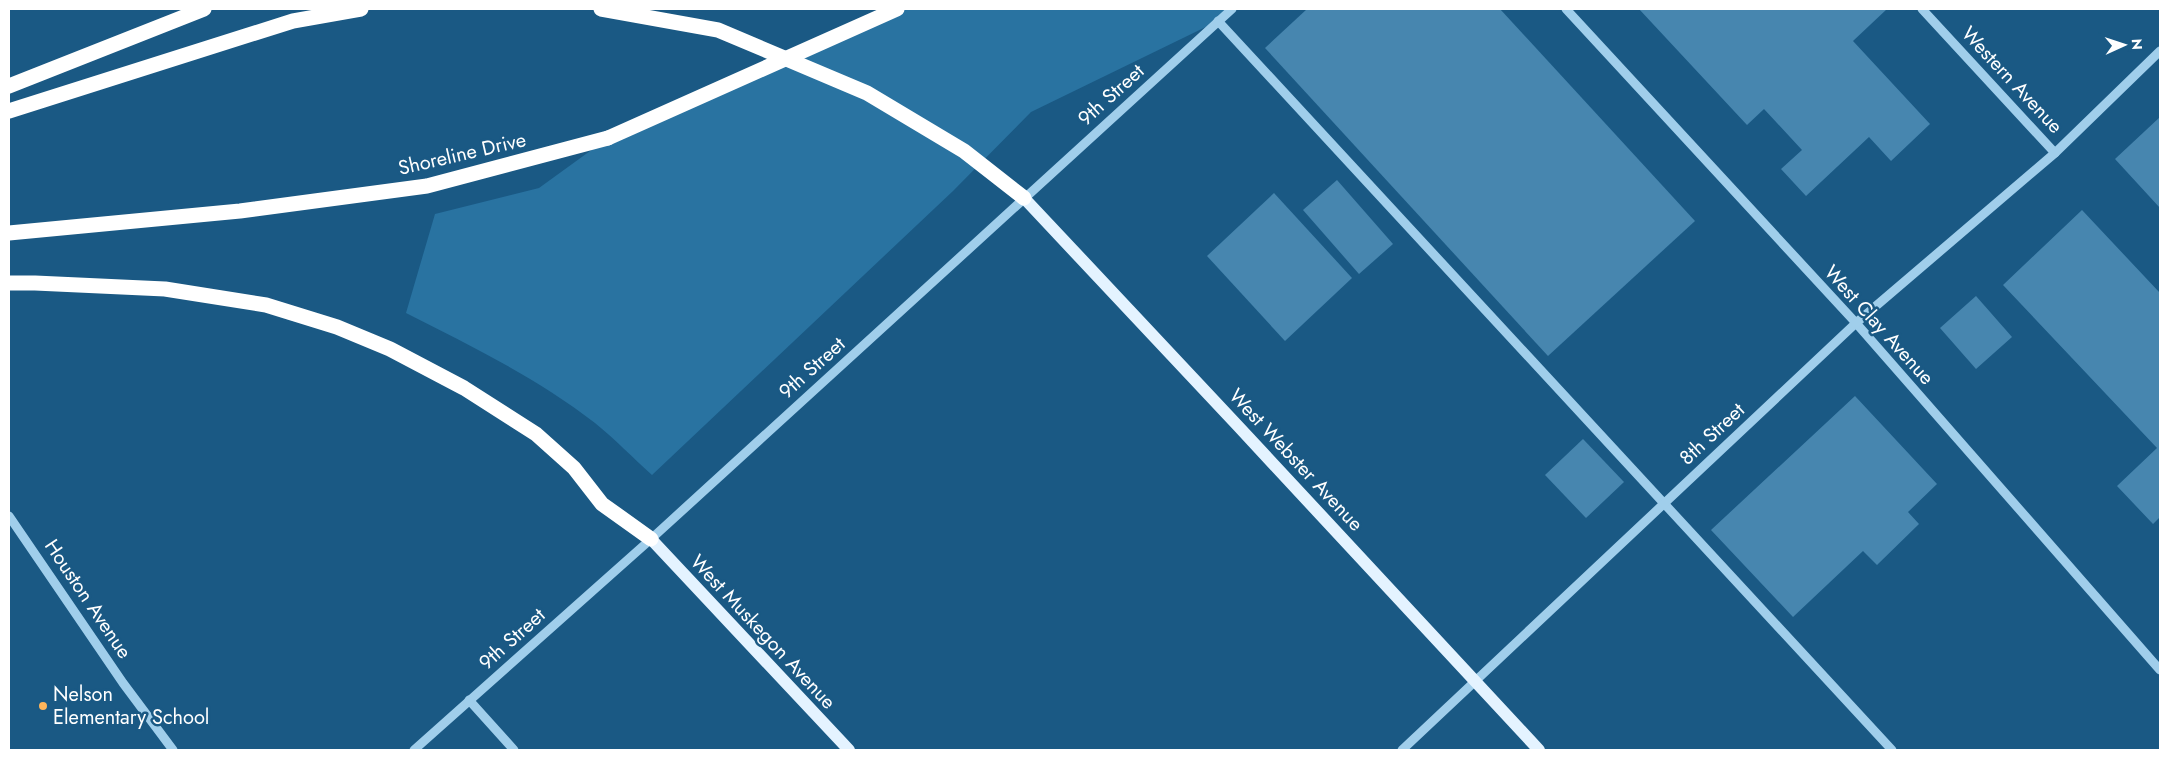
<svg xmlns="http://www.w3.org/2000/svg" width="2169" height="759" font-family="Jost,sans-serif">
<rect width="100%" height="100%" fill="#1a5984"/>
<path fill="#2973a1" d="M897,9h335l-14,12 -187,91 -78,79 -301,284c-19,-17 -37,-36 -57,-52 -58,-45 -124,-77 -189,-110l29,-99 104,-26 69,-50z"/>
<g fill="#4786af">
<polygon points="1307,9 1500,9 1695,221 1548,356 1265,48"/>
<polygon points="1639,9 1887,9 1853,41 1930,124 1891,161 1869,137 1806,196 1781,169 1802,150 1764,109 1747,125"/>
<polygon points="2160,117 2160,208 2115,159"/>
<polygon points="1337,180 1393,244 1359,274 1303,210"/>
<polygon points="1274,193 1352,278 1285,341 1207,256"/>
<polygon points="2082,210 2160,293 2160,517 2153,524 2117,486 2157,448 2003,285"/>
<polygon points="1976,296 2012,337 1976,369 1940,328"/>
<polygon points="1855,396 1937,484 1908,512 1919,524 1877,565 1863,551 1793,617 1711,530"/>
<polygon points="1583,439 1624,482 1586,518 1545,475"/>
</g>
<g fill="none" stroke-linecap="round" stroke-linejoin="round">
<g stroke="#a0ceeb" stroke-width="9">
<polyline points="1566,9 1856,323 2160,670"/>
<polyline points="1922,9 2055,153"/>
<polyline points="1218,21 1892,750"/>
<polyline points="9,516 123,683 173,750"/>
<polyline points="469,700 514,750"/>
<polyline points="414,750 651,539 1232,9"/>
<polyline points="1402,750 1856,323 2055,153 2160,51"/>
</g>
<g stroke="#e4f3ff" stroke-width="12">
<polyline points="1024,198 1238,426 1539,750"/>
<polyline points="651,539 849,750"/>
</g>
<g stroke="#fff" stroke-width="15">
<polyline points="601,9 718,30 867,93 964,151 1024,198"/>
<polyline points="9,86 204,9"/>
<polyline points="9,111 293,21 361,9"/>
<polyline points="9,233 240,211 427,186 608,138"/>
<polyline points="9,283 35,283 165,289 266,305 337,327 390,349 464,388 536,434 574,468 602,504 651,539"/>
</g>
<polyline stroke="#fff" stroke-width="15" points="608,138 897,9"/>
</g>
<circle fill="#feb55b" stroke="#1a5984" stroke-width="2" cx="43" cy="706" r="5"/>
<g text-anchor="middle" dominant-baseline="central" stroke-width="5" stroke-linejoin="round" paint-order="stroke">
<g font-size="20" fill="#fff" stroke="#1a5984">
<text transform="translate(2012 80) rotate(47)">Western Avenue</text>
<text transform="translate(1111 95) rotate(-42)">9th Street</text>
<text transform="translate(462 154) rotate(-13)">Shoreline Drive</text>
<text transform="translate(1879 325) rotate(48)">West Clay Avenue</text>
<text transform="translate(812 368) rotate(-42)">9th Street</text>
<text transform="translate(1712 434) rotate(-43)">8th Street</text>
<text transform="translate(1296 460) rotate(47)">West Webster Avenue</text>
<text transform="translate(88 599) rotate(56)">Houston Avenue</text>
<text transform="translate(763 632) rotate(47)">West Muskegon Avenue</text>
<text transform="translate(512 639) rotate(-42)">9th Street</text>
</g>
<g font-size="20" fill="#fff" stroke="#1a5984" text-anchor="start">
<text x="53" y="694">Nelson<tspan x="53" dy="23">Elementary School</tspan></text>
</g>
</g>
<rect width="2169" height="759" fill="none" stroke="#ffffff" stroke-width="20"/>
<g transform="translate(2124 45) rotate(87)" stroke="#1a5984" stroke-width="4" paint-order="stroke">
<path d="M0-4L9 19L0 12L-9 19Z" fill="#ffffff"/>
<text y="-8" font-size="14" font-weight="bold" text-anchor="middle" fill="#ffffff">N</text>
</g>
</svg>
